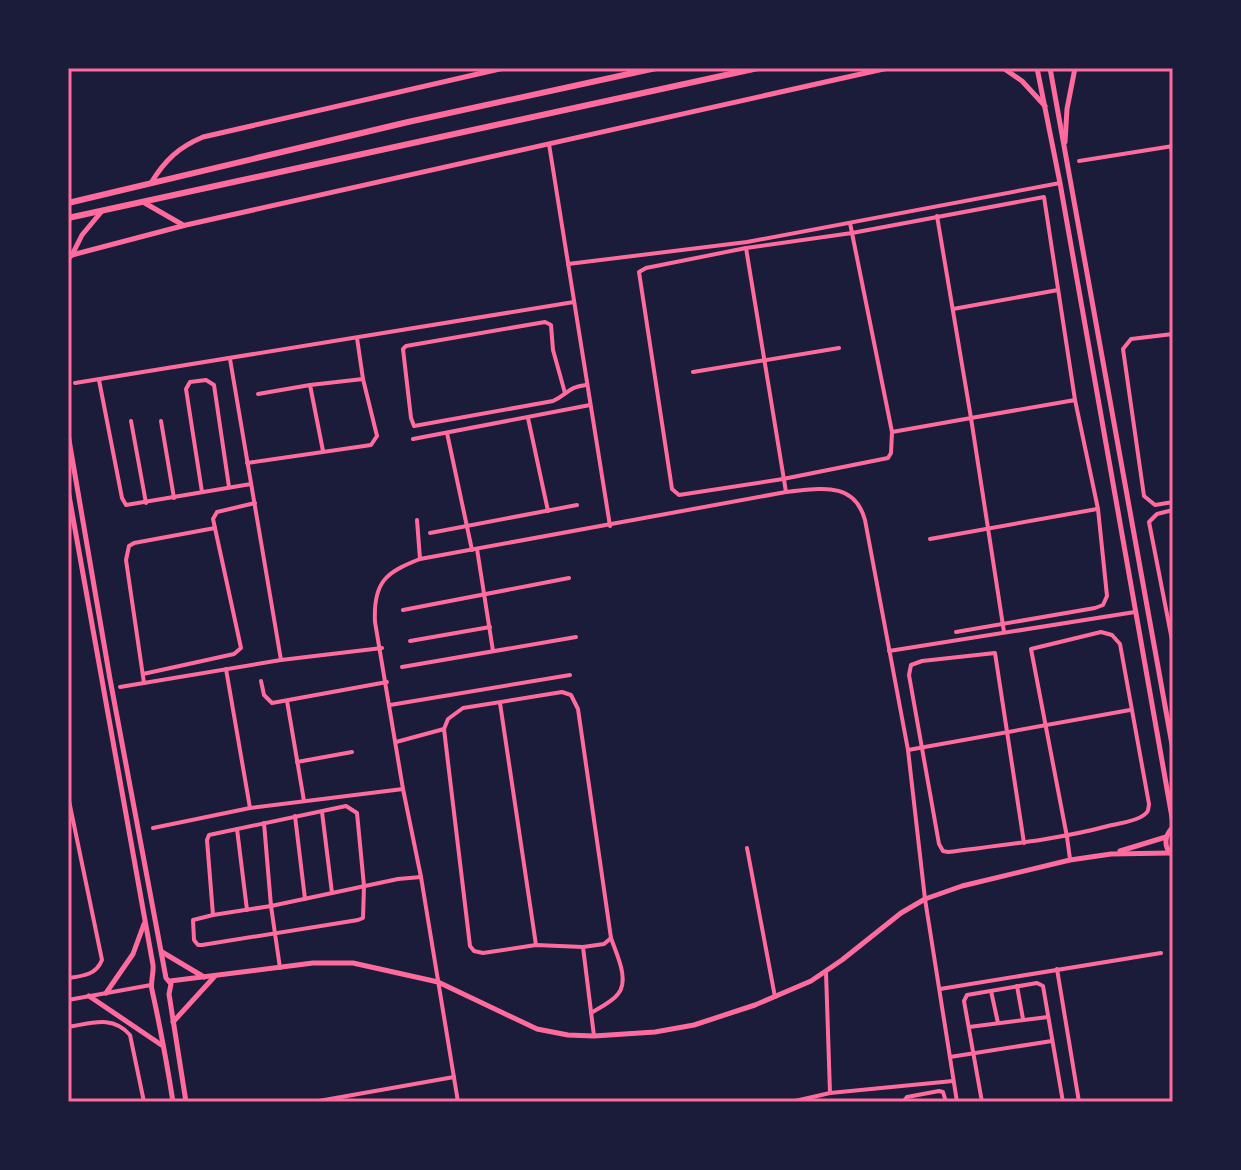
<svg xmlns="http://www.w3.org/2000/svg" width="1241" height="1170" font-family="Figtree,sans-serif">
<rect width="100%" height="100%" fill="#1b1b3a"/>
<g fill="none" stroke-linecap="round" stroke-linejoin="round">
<g stroke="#ff6b9d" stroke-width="4">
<polyline points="549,144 610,526"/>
<polyline points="1171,146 1173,160"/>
<polyline points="1079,161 1173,146"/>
<polyline points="937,216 971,418 1075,400 1098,509 1107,596 1103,605 1095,608 956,632"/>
<polyline points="746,248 646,268 639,272 672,489 679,495 783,479 888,458 891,453 892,432 852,233 1044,197 1075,400"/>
<polyline points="568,264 747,242 1060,183"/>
<polyline points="953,309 1058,290"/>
<polyline points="1173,334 1131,339 1123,349 1144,496 1155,505 1173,502"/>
<polyline points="230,359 281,660"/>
<polyline points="693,372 839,348"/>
<polyline points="99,380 122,498 126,505 251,484"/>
<polyline points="75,383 574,302"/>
<path d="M565,393l-12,-43 -2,-25 -6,-3 -139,24 -3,3 8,69 3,8 139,-25c15,-7 15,-14 33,-16"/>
<polyline points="258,394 310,385"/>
<polyline points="528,418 548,511"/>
<polyline points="131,421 146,503"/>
<polyline points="161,421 174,498"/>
<polyline points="892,432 971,418 1004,632"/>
<polyline points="447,433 472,550"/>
<polyline points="413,439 590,405"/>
<polyline points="323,451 310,385 363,379"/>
<polyline points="247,463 371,445 377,436 363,379 357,338"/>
<polyline points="202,492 186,389 190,382 206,380 214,385 229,487"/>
<polyline points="786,492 746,248 852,233 850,223"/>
<polyline points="1173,510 1157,514 1149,522 1173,645"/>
<polyline points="417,520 420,559"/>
<polyline points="430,533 577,505"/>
<polyline points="930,539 1097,509"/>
<polyline points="477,549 493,651"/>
<polyline points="403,610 569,578"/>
<polyline points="410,641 490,627"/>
<polyline points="889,651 1135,612"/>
<polyline points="402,667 576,637"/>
<polyline points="226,669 250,808"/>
<polyline points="143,674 234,654 241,648 213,519 217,512 255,503"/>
<polyline points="261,681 264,695 272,703 387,682"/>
<polyline points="144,683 126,560 129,546 134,543 215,528"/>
<polyline points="120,687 281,660 382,648"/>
<polygon points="562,692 571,695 578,709 611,938 604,944 583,947 536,945 483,953 474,951 470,946 444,729 448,719 463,708"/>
<polyline points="287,701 304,801"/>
<polyline points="500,703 536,945"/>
<polyline points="390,705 570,675"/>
<polyline points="396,742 444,729"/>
<polyline points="908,750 1130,710"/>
<polyline points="297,762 352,752"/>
<path d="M68,796l34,164c-6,15 -19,16 -34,18"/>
<polyline points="322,812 332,893"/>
<polyline points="295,816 305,899"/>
<polyline points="264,823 271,906 398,879 421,877"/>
<polyline points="153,828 250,808 403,789"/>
<polyline points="237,829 247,910"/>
<path d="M1024,843l-29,-190 -73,8 -11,4 -2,10 30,169 4,7 5,1c54,-7 108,-12 160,-26 11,-3 27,-4 36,-11 5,-4 4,-5 5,-11l-29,-160 -8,-9 -11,-3 -70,17 36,188 3,22"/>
<polyline points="747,848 775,997"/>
<polyline points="213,915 193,920 194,940 198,945 202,945 358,920 363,918 364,886 357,813 346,806 209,835 207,840 213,915 271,906 280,968"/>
<polyline points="583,947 594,1036"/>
<polyline points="1057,969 1079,1102"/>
<polyline points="826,972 830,1093"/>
<polyline points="1017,986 1023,1019"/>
<polyline points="940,989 1161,953"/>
<polyline points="991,991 998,1023"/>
<polyline points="68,1000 151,985"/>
<path d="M591,1013c8,-5 21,-11 27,-19 12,-14 -2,-41 -7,-56"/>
<path d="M68,1027c24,-4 45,-12 62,8l14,67"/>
<polyline points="969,1027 1048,1017"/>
<polyline points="950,1057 1052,1041"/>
<polyline points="795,1101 830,1093 953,1081"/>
<polyline points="313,1102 454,1077"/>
<path d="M458,1102l-37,-225 -18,-88 -28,-167c-2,-40 11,-50 45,-63l366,-67c33,-3 68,-12 79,28l43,230 17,149 32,203"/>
<polyline points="903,1102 907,1097 939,1091 943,1092 946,1102"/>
<polyline points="982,1102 964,1001 967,995 1037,983 1043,986 1063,1102"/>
</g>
<g stroke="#ff6b9d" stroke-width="5">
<polyline points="1003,68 1022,81 1045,106"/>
<polyline points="1065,142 1067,109 1075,68"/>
<path d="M151,183c14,-23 28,-36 52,-46l301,-69"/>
<polyline points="143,202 183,225"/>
<polyline points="72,255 82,235 102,211"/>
<polyline points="68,259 72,255 186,225 888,68"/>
<polyline points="1120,851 1166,837"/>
<polyline points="170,981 313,963 353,963 438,982 537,1029 568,1035 594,1036 655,1032 694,1025 755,1005 811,981 842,960 901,913 925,899 962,886 1070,860 1111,854 1169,853"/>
</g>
<g stroke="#ff6b9d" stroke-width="5">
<polyline points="1037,68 1060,183 1173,823"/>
<polyline points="1050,68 1173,750"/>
<polyline points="68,434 110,679 166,978 171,984 169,994 186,1102"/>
<path d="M68,490l85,475c1,8 -3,18 -1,25 8,36 15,74 21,112"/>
<path d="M1173,827c-9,9 -10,20 0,29"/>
<polyline points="162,952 204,977"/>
<polyline points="106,993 133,954 144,924"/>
<polyline points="89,996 163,1046"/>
<polyline points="173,1022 215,976"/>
</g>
<g stroke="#ff6b9d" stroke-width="6">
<polyline points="68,203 408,122 656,68"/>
<polyline points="68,218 758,68"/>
</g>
</g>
<rect width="1241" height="1170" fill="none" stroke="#1b1b3a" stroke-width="140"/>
<rect x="70" y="70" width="1101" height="1030" fill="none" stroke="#ff6b9d" stroke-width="3"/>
</svg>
